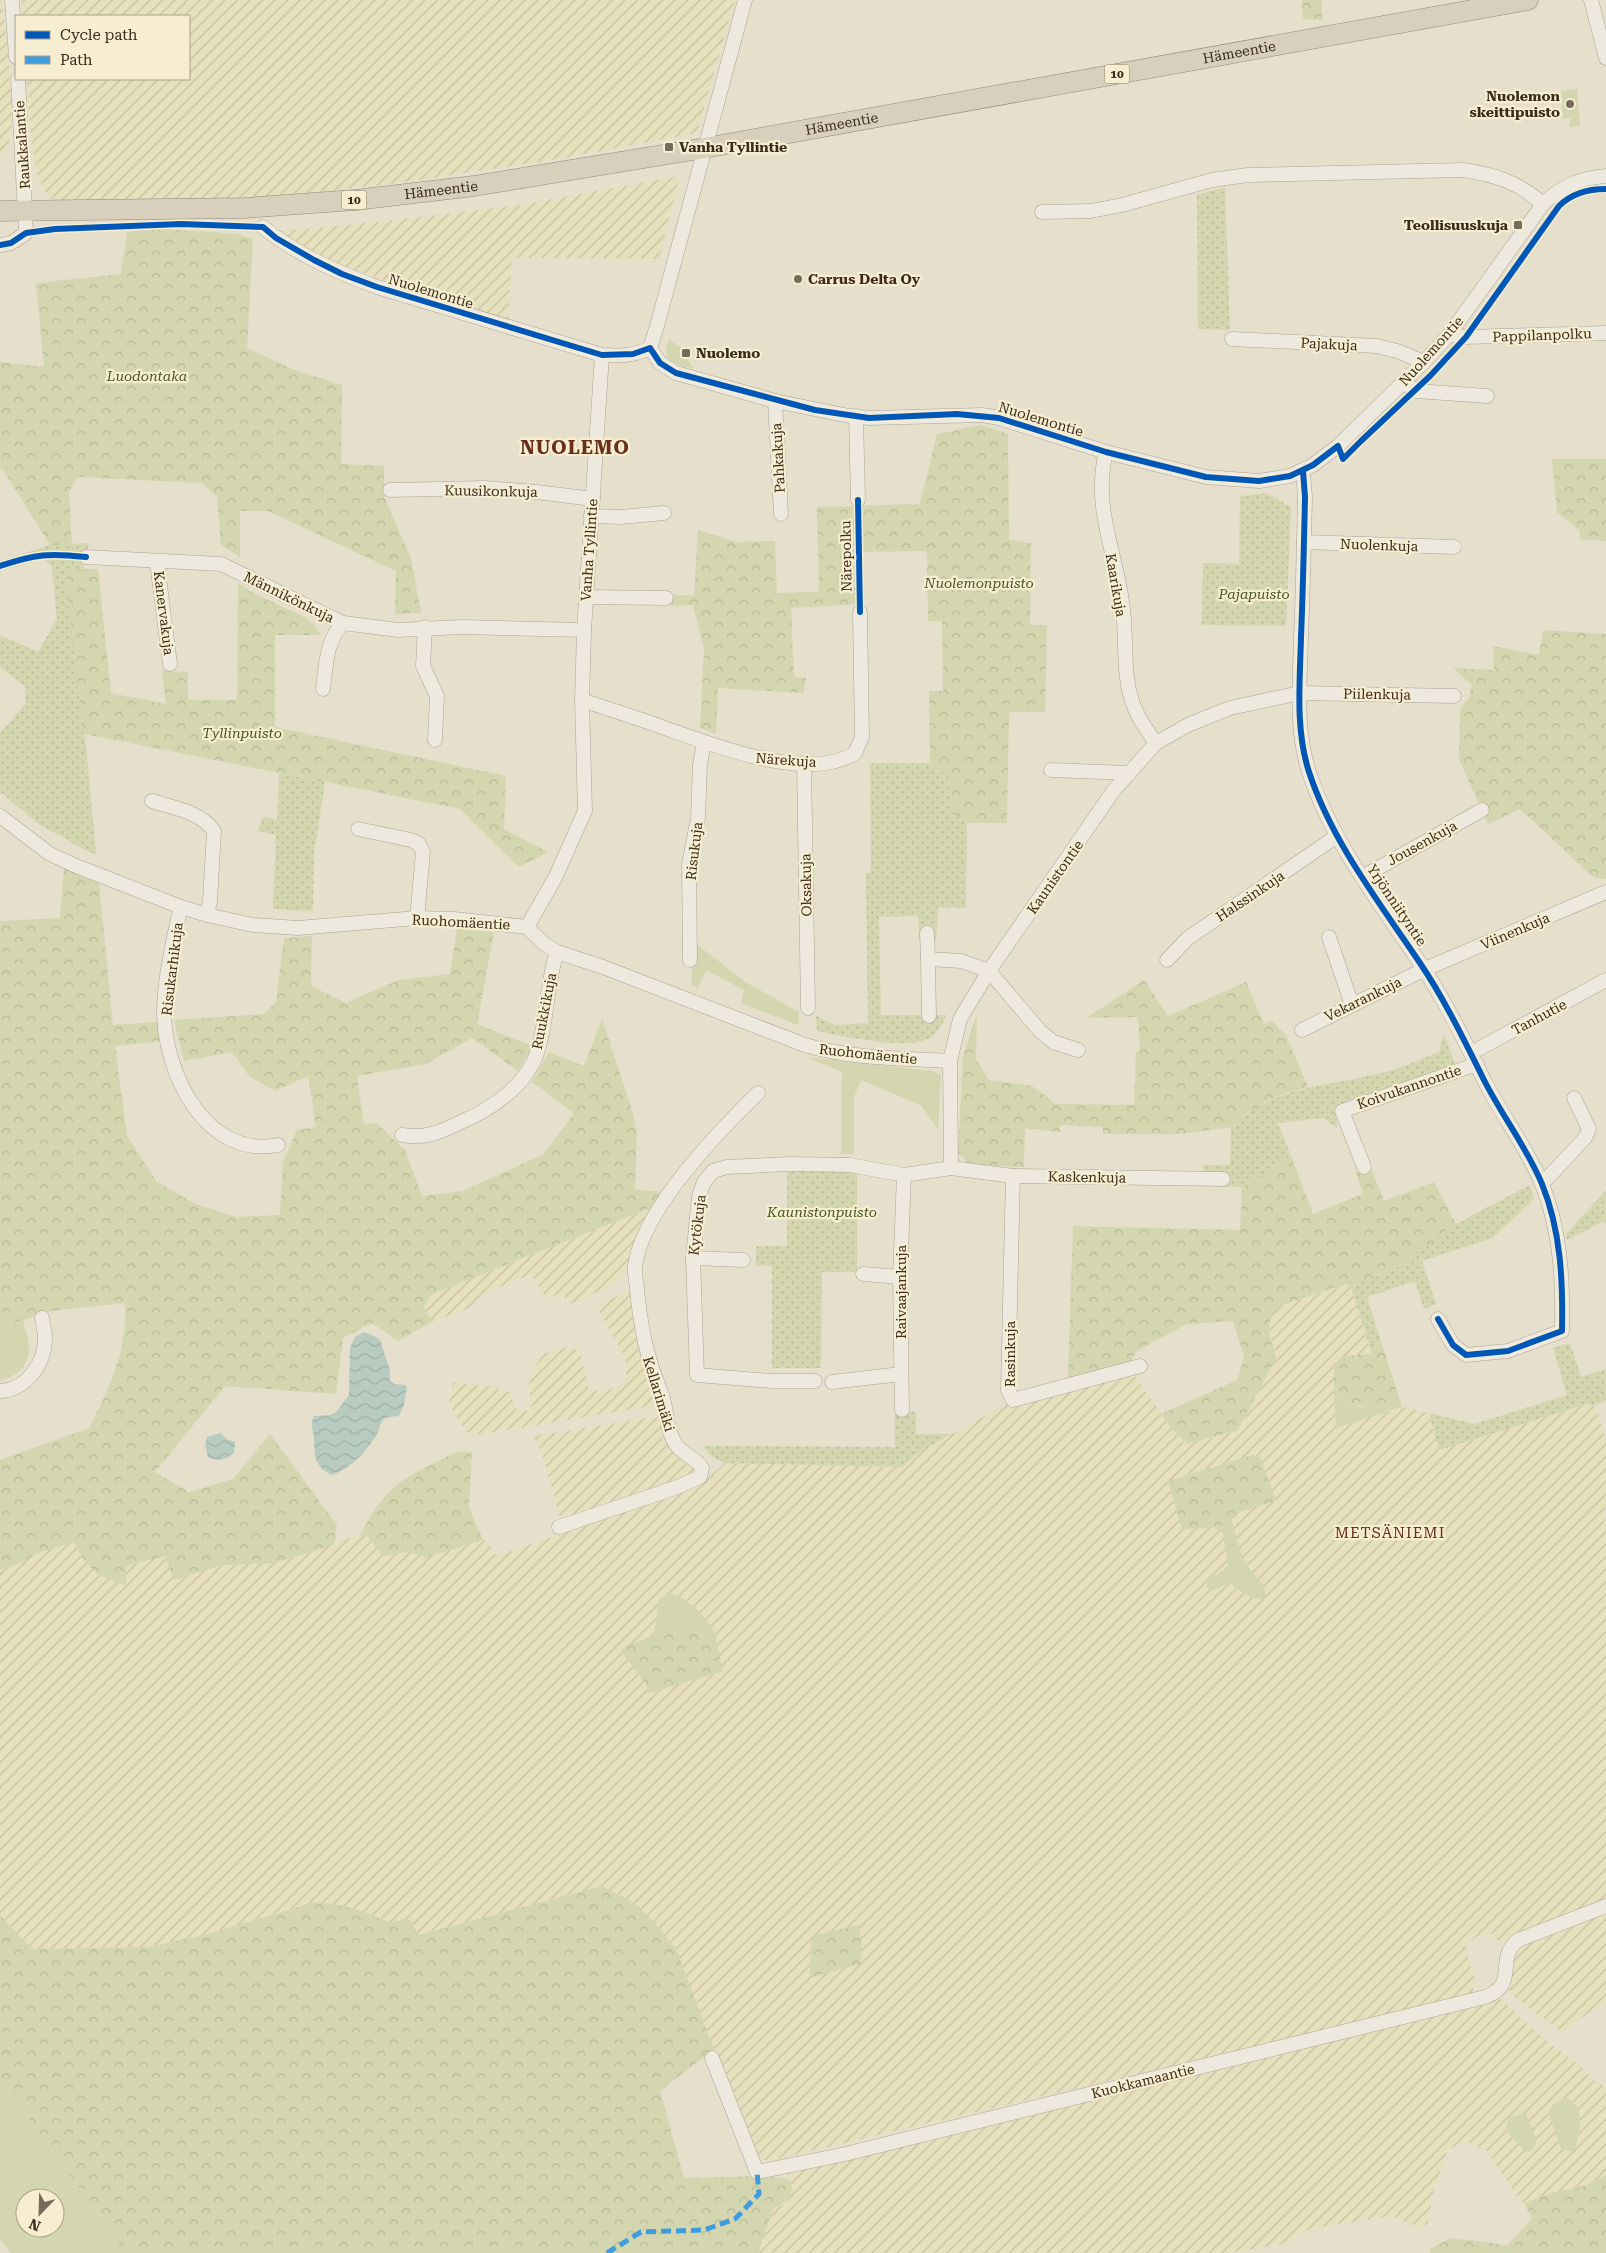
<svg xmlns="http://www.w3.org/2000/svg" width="1606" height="2253" font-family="'Roboto Serif',serif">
<defs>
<pattern id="farmland-furrows" width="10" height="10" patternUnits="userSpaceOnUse" patternTransform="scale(1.25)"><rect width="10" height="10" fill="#e6e0bc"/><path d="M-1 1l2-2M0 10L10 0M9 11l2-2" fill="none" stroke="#c6c0a1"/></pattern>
<pattern id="forest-crowns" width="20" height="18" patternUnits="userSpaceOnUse" patternTransform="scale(1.25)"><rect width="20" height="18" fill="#d3d6ae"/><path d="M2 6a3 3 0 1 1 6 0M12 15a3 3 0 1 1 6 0" fill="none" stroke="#b6b895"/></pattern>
<pattern id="park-dots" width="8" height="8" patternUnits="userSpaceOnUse" patternTransform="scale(1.25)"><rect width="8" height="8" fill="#d3d6ae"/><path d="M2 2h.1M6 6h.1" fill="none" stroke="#b6b895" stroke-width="1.8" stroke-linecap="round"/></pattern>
<pattern id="water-waves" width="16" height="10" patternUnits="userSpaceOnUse" patternTransform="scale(1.25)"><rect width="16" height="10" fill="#b8cbc0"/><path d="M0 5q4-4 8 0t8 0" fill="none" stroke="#9faea5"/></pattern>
</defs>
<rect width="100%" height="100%" fill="#e6dfcc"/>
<g fill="url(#farmland-furrows)" fill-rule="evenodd">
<polygon points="0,0 2,0 14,111 8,148 0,156"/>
<polygon points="22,0 735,0 697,133 552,160 399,183 267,198 64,202 53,200 43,189 36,169 31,139 27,79 189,79 189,16 23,16"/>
<polygon points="680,176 659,259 512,258 508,322 340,265 281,234 281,231 386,221 519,205"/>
<polygon points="648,1209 624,1275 613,1284 581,1300 572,1303 560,1294 546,1298 531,1274 481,1295 471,1307 460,1312 435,1320 428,1316 424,1307 432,1294"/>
<path d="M1346,1284l5,3 20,66 -8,3 -11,-2 -18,15 2,58 66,-20 27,6 10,37 148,-46 7,1 12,34v66l-3,10 3,9v375l-102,41h-7l-7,-8 -14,5 -10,7v7l8,26 -1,18 -705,166 -9,-3 -7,-8 -76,-201 -21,-26 -19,-19 -34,-18 -184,49 -14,-16 -14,4 -19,-9 -56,-12 -114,34 -54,11 -115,2 -32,-34v-345l26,-9 11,-8 37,-11 9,17 15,16 28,10v-19l39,-10 9,24 48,-15 51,-2 87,-28 8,2 16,18 23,-4 9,1 9,6 58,-18 6,2 7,14 200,-68 29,-25 177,4 21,-17 87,-48 107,-27 19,2 34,50 16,17 22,-5 31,-9 37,-72 -8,-34 4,-11 8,-7zM1253,1455l7,2 -27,57 -1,7 6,25 9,20 14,16 -21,10 -10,-10 -16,8 -5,-10 19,-13 -5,-34 -8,-5 -33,1 -14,-48zM660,1599l63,72 -74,22 -4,-11 -5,-40 14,-7z"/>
<polygon points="629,1291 631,1294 640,1358 658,1405 470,1436 455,1415 449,1403 453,1382 490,1386 511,1393 516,1409 530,1411 532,1405 528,1388 532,1371 543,1354 570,1346 580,1352 589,1390 601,1391 619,1387 626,1381 626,1359 596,1306"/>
<polygon points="660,1416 662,1437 695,1468 686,1480 566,1519 560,1517 543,1457 533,1436"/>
<polygon points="1606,1911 1606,2001 1561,2032 1512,1995 1509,1989 1511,1955 1518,1945"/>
<path d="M1501,1999l37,35 37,28 21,20 10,4v89l-7,4 -15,7 -29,6 -31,11 -8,-8 -29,-44 -20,-9 -19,7 -14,41 -6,33 -8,5 -28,-12 -83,13 -25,15 -57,9h-469l15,-44 13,-5 6,-14 -4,-11v-11l214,-49zM1578,2106l2,17 -3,19 -16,7 -5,-17z"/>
</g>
<g fill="#d3d6ae" fill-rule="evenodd">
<polygon points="1577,89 1580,126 1570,127 1570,118 1563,119 1561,91"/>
<path d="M669,339l11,8 13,21c-21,-3 -32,-6 -24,-29z"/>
<polygon points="695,943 747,983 799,1012 798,1025 741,1003 744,990 706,970 698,988 691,984"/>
<polygon points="806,1057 933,1071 941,1075 938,1130 921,1105 861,1080 854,1097 854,1154 841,1154 842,1072"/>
<path d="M23,1320c2,9 7,23 6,32 -1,14 -15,27 -29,28v-53z"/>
<polygon points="1334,1395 1359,1407 1390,1411 1336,1428"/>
<path d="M1232,1521c4,15 7,31 15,44 6,11 21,19 18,33 -14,4 -26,-7 -35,-16l-16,8 -8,-3 3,-7 19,-13 -5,-34 -8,-5z"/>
<path d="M674,1594c18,7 29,22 40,37l-60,4 5,-36 7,-4z"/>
<path d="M0,2079l126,174h-115l-11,-14zM25,2198h30v30h-30z"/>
<path d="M1565,2098c22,6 15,34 10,51l-5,2 -9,-2 -13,-37 5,-7z"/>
<polygon points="1526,2113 1536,2140 1535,2148 1529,2152 1523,2149 1506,2130 1508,2118"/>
</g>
<g fill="url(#forest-crowns)">
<polygon points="1302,0 1322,0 1322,20 1303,19"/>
<polygon points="163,229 237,234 253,239 247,348 292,369 342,385 341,464 384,466 384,497 411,558 421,613 395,614 396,571 268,511 240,511 240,557 221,545 217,497 202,483 78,477 69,492 72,546 50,545 4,471 0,468 0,362 44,367 36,283 121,274 127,232"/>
<polygon points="981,425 1008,434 1009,540 1031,543 1030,625 1047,625 1045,712 1009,712 1007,823 967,823 953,814 949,777 930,763 929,691 943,691 942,621 928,621 927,551 859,552 860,604 791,608 794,677 806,678 804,693 718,688 716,734 700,728 704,648 693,605 668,606 667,594 694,596 698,530 737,542 775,541 777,593 819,592 817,507 920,504 937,434"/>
<polygon points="1552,459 1606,459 1606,541 1580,539 1580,531 1557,512"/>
<polygon points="52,567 65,569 98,569 111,693 166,704 162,671 188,672 188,700 237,700 238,583 259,596 305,617 314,624 320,635 275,635 275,727 506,776 504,829 548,852 519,867 460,809 85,734 96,855 69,842 38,653 57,619"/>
<polygon points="1543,630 1606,634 1606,879 1597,878 1591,875 1520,809 1488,824 1459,759 1460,708 1469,698 1472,685 1453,668 1494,670 1493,646 1539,655"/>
<path d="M64,866l35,17 14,142 44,-3 3,19 -45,5 12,89 29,46 39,23 42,13 43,-2 3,-53 14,-32 19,-3 -8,-51 -33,15 -26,-15 -17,-24 -48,9 -10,-41 90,-6 12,-12 8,-64 28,-2 -1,50 35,17 53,-23 51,-6 7,-45 37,3 -17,92 56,22 -15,25 -46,-33 -46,26 -69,12 7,48 12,-1 29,27 17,46 41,-5 81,-37 30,-41 -42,-31 17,-30 35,14 18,-47 30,91 5,23 -2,56 28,3 -14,19 -2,-2 -215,85 -8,13 4,9 7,4 -37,21 -26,-18 -29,15 -7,56 -111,-8 -70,86 34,20 44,-13 37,-45 67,91 -3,20 -61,18 -51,2 -48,15 -9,-24 -39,10v19l-28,-10 -15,-16 -9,-17 -37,11 -11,8 -26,9v-110l89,-32c21,-40 39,-79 36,-125l-74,8 -51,16v-406l60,-3z"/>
<polygon points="1144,980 1168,1016 1246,982 1264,1024 1272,1021 1286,1035 1308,1087 1285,1093 1265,1102 1245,1114 1231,1127 1182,1134 1103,1134 1103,1127 1060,1125 1060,1132 1025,1128 1024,1167 968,1164 958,1152 963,1057 977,1013 976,1059 989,1080 1032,1086 1056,1104 1134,1105 1136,1052 1140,1052 1138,1017 1086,1018"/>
<path d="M1291,1156l22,58 50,-20 -7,-21 15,-5 13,33 50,-19 22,42 -58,43 -47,20 -5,-3 -66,22c-18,16 -9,32 -4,52l-38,72 -51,14 -17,-17 -9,-13 76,-34 7,-24 -11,-35 -46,3 -50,27 -8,13 -61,14 5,-152 167,4 2,-43z"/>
<path d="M1381,1341l21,66c-24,8 -46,-2 -68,-12v-26l6,-11c12,-5 20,-1 31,-5l-2,-9z"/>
<path d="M456,1452h16l-3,55 14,33 -58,18c-15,-9 -25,-5 -42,-2l-15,-19 -8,-2c9,-16 18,-33 31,-45 18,-17 44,-27 65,-38z"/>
<polygon points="1253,1455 1260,1457 1276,1501 1233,1514 1232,1521 1215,1528 1182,1529 1168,1481"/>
<polygon points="714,1631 723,1671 649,1693 645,1682 621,1651 623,1648 654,1635"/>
<path d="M602,1886l34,18 19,19 21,26 38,100 -54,42 24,87 80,-2 24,3 5,11c-5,12 -9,13 -20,19l-15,44h-632l-126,-174v-164l32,34 115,-2 54,-11 114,-34 25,3 31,9 19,9 14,-4 6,1 8,15z"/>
<polygon points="859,1925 862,1950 860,1964 812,1977 810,1974 811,1940 814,1935"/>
<polygon points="1606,2175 1606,2253 1430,2253 1430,2249 1451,2238 1507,2245 1532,2219 1524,2203 1555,2192 1584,2186"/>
</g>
<g fill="url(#park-dots)">
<polygon points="1225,187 1230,330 1198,329 1197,195"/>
<polygon points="1266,493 1291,507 1286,626 1202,625 1203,563 1239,564 1240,496"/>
<polygon points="89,543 83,569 65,570 96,855 40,825 0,792 0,733 25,704 25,687 0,667 0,635 38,652 57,619 52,567 43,559 0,571 0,561 50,545"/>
<path d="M870,763h60l19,14 4,37 14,9 -1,85 -28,-1 -2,34 -17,1 -1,-26 -39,1 2,98h66c-5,9 -9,19 -19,24 -23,11 -86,-3 -111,-8l-1,-15 19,9 33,-2 -2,-150h5z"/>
<polygon points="279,773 325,782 314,855 313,911 273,909 276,835 258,831 263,817 277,820"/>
<path d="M1444,1034l11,30 -48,20 -71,22 1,22 -14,-10 -45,5 13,33 -49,31 -40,-1 1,-21h27l1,-38c43,-43 103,-41 158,-56 17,-5 34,-13 50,-19z"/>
<polygon points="787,1172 857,1172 857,1272 822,1272 821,1368 772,1368 772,1266 756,1266 756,1246 787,1246"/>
<polygon points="1530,1185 1534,1199 1493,1238 1422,1261 1436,1304 1424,1309 1415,1281 1367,1297 1381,1341 1369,1344 1351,1287 1398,1267 1456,1224"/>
<polygon points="1606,1190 1606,1225 1604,1221 1567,1240 1566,1234"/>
<polygon points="1570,1343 1581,1377 1606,1369 1606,1401 1594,1405 1587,1404 1439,1450 1429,1413 1474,1424 1567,1395 1553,1348"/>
<polygon points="895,1412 916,1412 916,1434 951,1434 923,1450 902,1467 725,1463 711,1456 703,1446 895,1447"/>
</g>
<g fill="url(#water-waves)">
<path d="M364,1332c22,8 15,8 22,26 3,9 5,13 4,23l4,3 11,1 2,2 -3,18 -5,11c-4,1 -11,0 -15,3 -4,3 -5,12 -8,17 -10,16 -26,33 -44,39 -17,-8 -18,-19 -18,-36 0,-9 -5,-14 0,-23l16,-1 6,-3 13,-17 1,-47 5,-11z"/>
<path d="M221,1433l5,6 9,3 -1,11c-9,7 -15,9 -26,4l-3,-12 2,-8z"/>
</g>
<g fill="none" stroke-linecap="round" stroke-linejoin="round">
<g stroke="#aba395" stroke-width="15">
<g id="minor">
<polyline points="12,0 16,57"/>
<polyline points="1591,0 1606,58"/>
<path d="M1042,212l49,-1 31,-6 90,-25 36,-5 215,-5c33,5 55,12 80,34"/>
<path d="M263,227c34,28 74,45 114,60l225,68c17,1 33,1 48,-7l7,-22 88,-326"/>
<polyline points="0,245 11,243 26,233 18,79"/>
<polyline points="1449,335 1466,337 1606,333"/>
<polyline points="1232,339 1377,346 1397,351 1424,362"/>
<path d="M650,348l10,15 16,10 99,28 74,15 20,2 113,-3 17,3 107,34 100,25 53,4 31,-5 23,-11 25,-19 86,-84 25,-27 94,-131c19,-18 37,-26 63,-28"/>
<polyline points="1404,383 1416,391 1487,396"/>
<polyline points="775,401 781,514"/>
<polyline points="856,416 858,500"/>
<path d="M1106,452c-14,56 11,102 17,157 4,32 -1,64 10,95 5,15 14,26 23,39"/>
<path d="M1303,471l2,26c-1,46 -2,93 -4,140 -1,44 -6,92 8,135 23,70 70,130 111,191 25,37 45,79 65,119 18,35 42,66 57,102 19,47 21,97 20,147l-54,20 -42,4 -13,-10 -15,-26"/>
<polyline points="390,490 484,488 537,492 593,499"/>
<polyline points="591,516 621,517 664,513"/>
<polyline points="1304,542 1454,547"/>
<polyline points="86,557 221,564 343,623 398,630 462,627 584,630"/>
<polyline points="157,562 170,664"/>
<polyline points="586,597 666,598"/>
<polyline points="425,627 423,666 437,696 435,740"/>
<path d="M323,689c3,-23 3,-49 20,-66"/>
<path d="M582,700c26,9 52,17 77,26 49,17 148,58 196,27l7,-16 -2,-125"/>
<polyline points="804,763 808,1008"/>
<polyline points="1051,770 1128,773"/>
<path d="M152,801c22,7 49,11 62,30l-4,70 -3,14"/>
<path d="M0,816l50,38 26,12 105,41 26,8 46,10 45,3 119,-10 37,1 73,8 16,16 14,9 46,15 202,78c46,14 97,13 145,16"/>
<polyline points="358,829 411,840 419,844 423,852 417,918"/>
<polyline points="1362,877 1482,810"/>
<path d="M181,907c-8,32 -17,73 -17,106 1,61 42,146 114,132"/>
<polyline points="527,927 555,878 585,811 582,700 584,630 602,355"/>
<polyline points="927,933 928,959 961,961 989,971 1040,1031 1053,1042 1078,1050"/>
<polyline points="1329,937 1352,1005"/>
<polyline points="928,959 929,1016"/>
<polyline points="690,960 689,864 698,818 700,765 704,742"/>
<polyline points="1167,960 1188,938 1337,836"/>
<polyline points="1302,1030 1425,969 1606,892"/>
<polyline points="1471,1053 1606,980"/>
<path d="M402,1135c26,4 38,-3 61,-14 29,-12 64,-37 74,-68 11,-33 9,-69 20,-101"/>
<polyline points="1364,1167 1342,1111 1477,1064"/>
<polyline points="951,1168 950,1061 960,1019 989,971 1114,790 1156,743 1188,725 1230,708 1300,693 1454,696"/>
<polyline points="1013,1176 1008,1390 1013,1400 1140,1366"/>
<polyline points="1542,1184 1585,1138 1589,1129 1574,1098"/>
<polyline points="693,1258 743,1260"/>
<polyline points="863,1274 900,1277"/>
<polyline points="815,1381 771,1381 697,1375 693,1258 699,1196 704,1182 713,1171 727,1167 790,1164 850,1165 904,1175 951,1168 1013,1176 1223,1179"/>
<polyline points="832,1382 901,1374"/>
<path d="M0,1391c26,-1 45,-27 45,-53 0,-6 -2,-14 -3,-20"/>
<polyline points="902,1410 900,1277 904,1175"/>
<path d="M559,1527l116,-39 25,-11 2,-9c-6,-10 -18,-13 -25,-22 -12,-16 -9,-36 -16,-54 -15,-36 -20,-64 -24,-102 0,-8 -3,-16 -2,-23 6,-56 83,-135 123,-174"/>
<path d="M712,2058l45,114 84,-17 644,-158c35,-13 9,-37 33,-57l88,-34"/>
</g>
</g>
<g stroke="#90897c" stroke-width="21">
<g id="highway">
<path id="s1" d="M0,211l245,-3 110,-8 119,-14 231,-38 823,-148"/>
</g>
</g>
<use href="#minor" stroke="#ede9de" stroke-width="14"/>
<use href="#highway" stroke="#d8d0bd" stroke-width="20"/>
<polyline stroke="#3e9cdf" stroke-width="5" stroke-dasharray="10 5" stroke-linecap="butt" points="607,2253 641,2232 704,2230 735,2219 759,2194 757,2172"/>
<g stroke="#f7eed1" stroke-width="9">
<g id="cycleway">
<path d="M0,245l11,-2 15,-10 29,-4 126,-5 82,3 13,11 38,22 28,14 35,13 225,68 31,-1 17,-6 10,15 16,10 139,37 54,8 88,-4 42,4 107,34 100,25 53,4 31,-5 23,-11 25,-19 5,13 18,-18 69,-65 36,-39 93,-131c13,-13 29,-17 47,-17"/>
<path d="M1303,471l2,26c-1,46 -2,93 -4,140 -1,44 -6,92 8,135 23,70 70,130 111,191 25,37 45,79 65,119 18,35 42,66 57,102 19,47 21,97 20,147l-54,20 -42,4 -13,-10 -15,-26"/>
<polyline points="858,500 860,612"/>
<path d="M0,566c36,-12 49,-13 86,-9"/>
</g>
</g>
<use href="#cycleway" stroke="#0057b8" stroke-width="6"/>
</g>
<g fill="#766b5a" stroke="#f7eed1" stroke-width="2">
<circle cx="1570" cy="104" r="5"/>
<rect x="664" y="142" width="10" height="10" rx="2.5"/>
<rect x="1513" y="220" width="10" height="10" rx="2.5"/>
<circle cx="798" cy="279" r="5"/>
<rect x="681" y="348" width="10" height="10" rx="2.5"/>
</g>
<g text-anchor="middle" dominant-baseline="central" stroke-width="4.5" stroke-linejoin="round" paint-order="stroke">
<g fill="#f7eed1" stroke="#726653" stroke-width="1">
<rect x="1104.5" y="64.5" width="25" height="19" rx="4"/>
<rect x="341.5" y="190.5" width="25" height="19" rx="4"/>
</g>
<g font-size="12" font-weight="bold" fill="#392c1d">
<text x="1117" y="74">10</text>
<text x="354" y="200">10</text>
</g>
<g font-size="14" fill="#392c1d" stroke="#f7eed1">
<text stroke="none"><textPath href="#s1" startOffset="1252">Hämeentie</textPath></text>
<text stroke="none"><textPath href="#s1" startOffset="848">Hämeentie</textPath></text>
<text transform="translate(22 145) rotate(-94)">Raukkalantie</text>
<text stroke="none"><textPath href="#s1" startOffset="442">Hämeentie</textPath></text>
<text transform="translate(431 291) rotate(17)">Nuolemontie</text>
<text transform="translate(1542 335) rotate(-2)">Pappilanpolku</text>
<text transform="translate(1329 344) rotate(3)">Pajakuja</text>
<text transform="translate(1431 351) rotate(-48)">Nuolemontie</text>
<text transform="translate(1041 419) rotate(17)">Nuolemontie</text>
<text transform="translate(778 458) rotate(-93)">Pahkakuja</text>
<text transform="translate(491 491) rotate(1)">Kuusikonkuja</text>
<text transform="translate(1379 545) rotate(2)">Nuolenkuja</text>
<text transform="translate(589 550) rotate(-86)">Vanha Tyllintie</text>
<text transform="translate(846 556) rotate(-91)">Närepolku</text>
<text transform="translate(1116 585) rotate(80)">Kaarikuja</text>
<text transform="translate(289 597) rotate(26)">Männikönkuja</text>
<text transform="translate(164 613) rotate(83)">Kanervakuja</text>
<text transform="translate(1377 694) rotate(1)">Piilenkuja</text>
<text transform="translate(786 760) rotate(4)">Närekuja</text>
<text transform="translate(1422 843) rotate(-29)">Jousenkuja</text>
<text transform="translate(694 851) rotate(-83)">Risukuja</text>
<text transform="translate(1055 877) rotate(-55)">Kaunistontie</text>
<text transform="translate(806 885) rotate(-91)">Oksakuja</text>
<text transform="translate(1250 896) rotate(-34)">Halssinkuja</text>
<text transform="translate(1397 905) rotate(56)">Yrjönniityntie</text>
<text transform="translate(461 922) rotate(3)">Ruohomäentie</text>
<text transform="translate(1515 931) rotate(-23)">Viinenkuja</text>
<text transform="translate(172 969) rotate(-83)">Risukarhikuja</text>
<text transform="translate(1363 999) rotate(-26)">Vekarankuja</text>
<text transform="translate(544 1011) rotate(-79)">Ruukkikuja</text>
<text transform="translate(1539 1017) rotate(-28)">Tanhutie</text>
<text transform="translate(868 1054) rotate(6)">Ruohomäentie</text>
<text transform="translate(1409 1087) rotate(-19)">Koivukannontie</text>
<text transform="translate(1087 1177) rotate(1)">Kaskenkuja</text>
<text transform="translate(697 1225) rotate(-83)">Kytökuja</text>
<text transform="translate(901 1292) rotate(-90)">Raivaajankuja</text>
<text transform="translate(1010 1354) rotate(-90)">Rasinkuja</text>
<text transform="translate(659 1394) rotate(73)">Kellarimäki</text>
<text transform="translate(1143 2081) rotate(-14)">Kuokkamaantie</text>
</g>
<g font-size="14" font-weight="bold" fill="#392c1d" stroke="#f7eed1" text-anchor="start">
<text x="1560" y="96" text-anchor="end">Nuolemon<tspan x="1560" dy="16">skeittipuisto</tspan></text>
<text x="679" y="147">Vanha Tyllintie</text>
<text x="1508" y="225" text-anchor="end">Teollisuuskuja</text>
<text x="808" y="279">Carrus Delta Oy</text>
<text x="696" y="353">Nuolemo</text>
</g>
<g font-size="14" font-style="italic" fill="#475722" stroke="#f7eed1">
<text x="147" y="376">Luodontaka</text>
<text x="979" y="583">Nuolemonpuisto</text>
<text x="1254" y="594">Pajapuisto</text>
<text x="242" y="733">Tyllinpuisto</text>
<text x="822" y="1212">Kaunistonpuisto</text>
</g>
<g font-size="15" letter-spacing="1" fill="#682f1a" stroke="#f7eed1">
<text x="1390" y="1533">METSÄNIEMI</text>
</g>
<g font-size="19" font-weight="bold" letter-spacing="1" fill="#682f1a" stroke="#f7eed1">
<text x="575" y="447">NUOLEMO</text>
</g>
</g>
<rect x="15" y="15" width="175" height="65" fill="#f7eed1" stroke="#aba089"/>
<rect x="25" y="31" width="25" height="8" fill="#0057b8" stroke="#aba089"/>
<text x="60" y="40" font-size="15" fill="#392c1d">Cycle path</text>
<rect x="25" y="56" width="25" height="8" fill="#3e9cdf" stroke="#aba089"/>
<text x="60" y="65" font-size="15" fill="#392c1d">Path</text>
<g transform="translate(40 2213) rotate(203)"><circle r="24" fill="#f7eed1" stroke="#aba089"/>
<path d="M0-4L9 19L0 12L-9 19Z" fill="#766b5a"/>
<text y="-8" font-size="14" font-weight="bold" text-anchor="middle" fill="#392c1d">N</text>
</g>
</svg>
